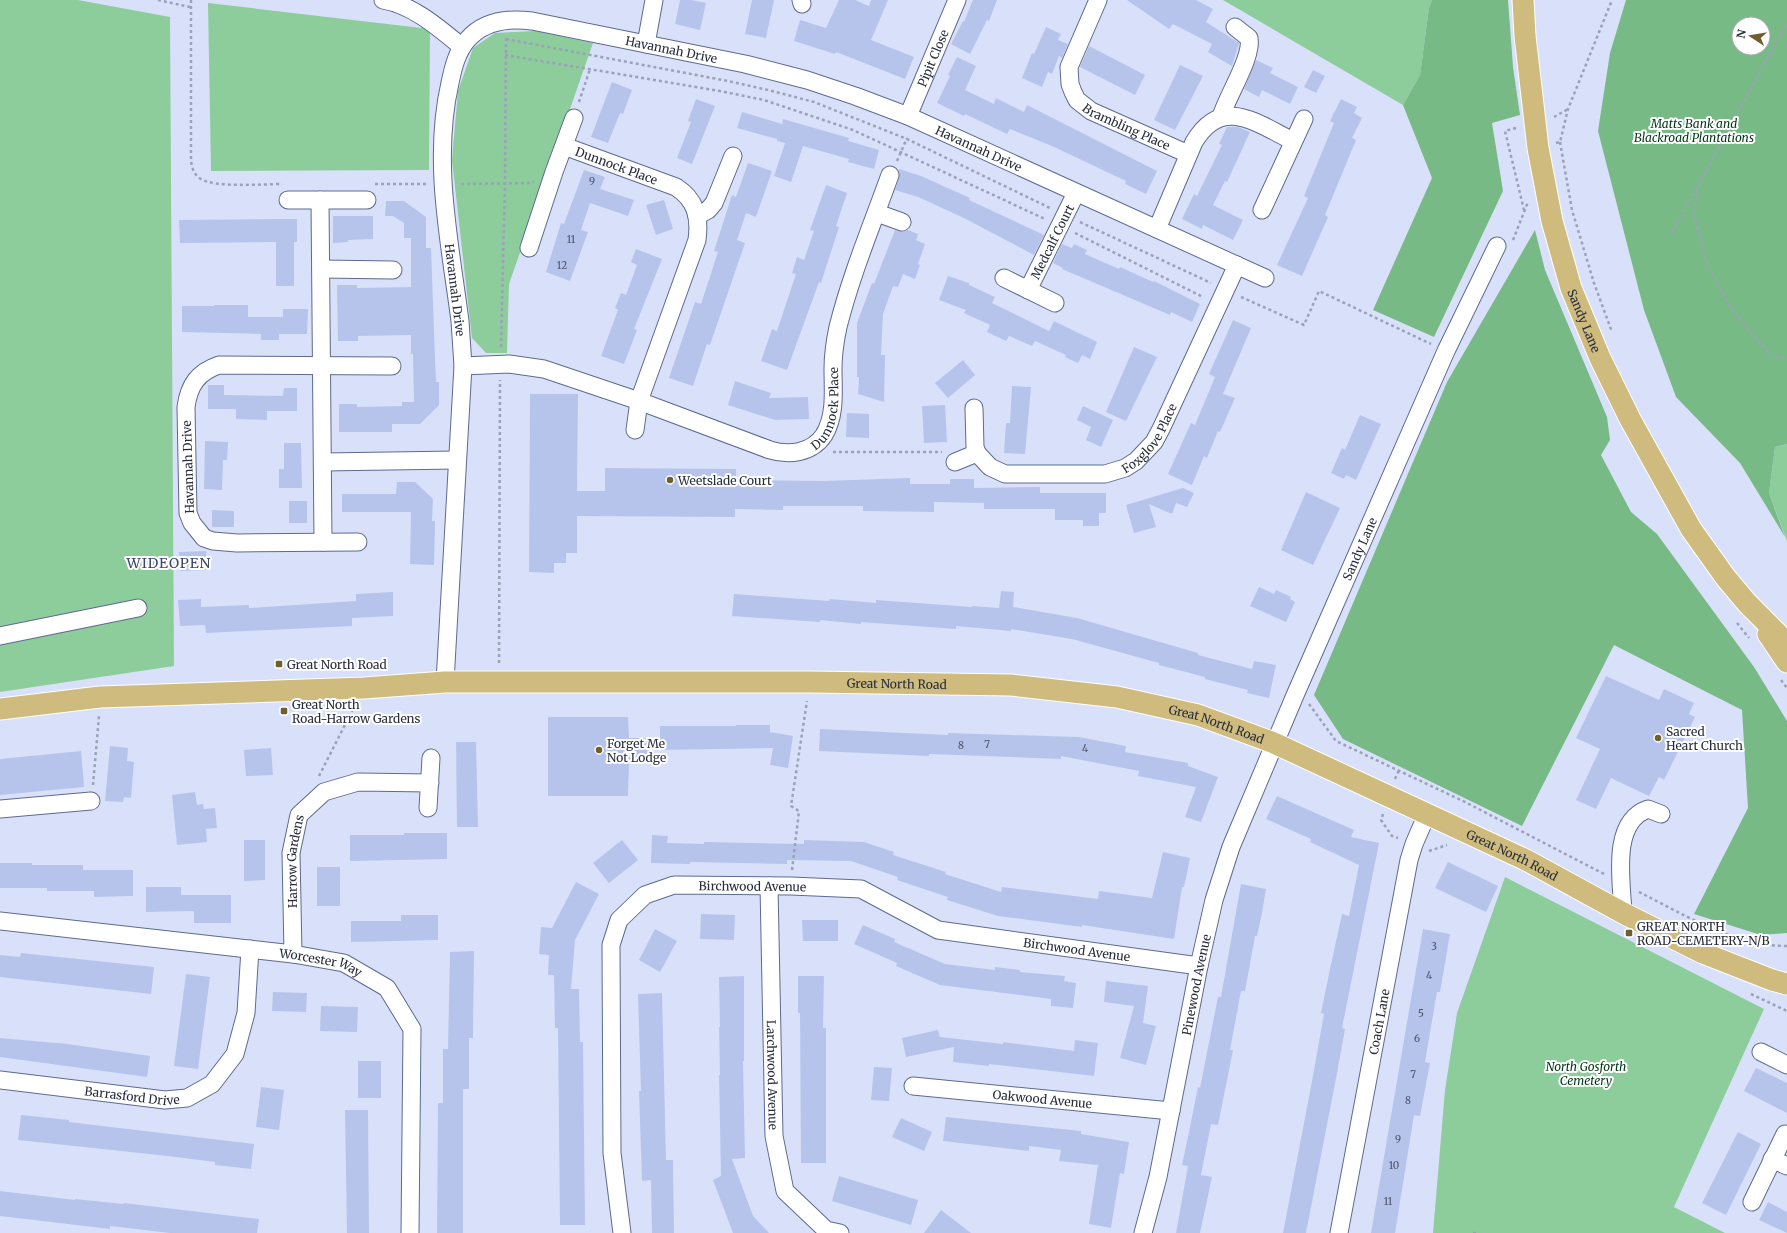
<svg xmlns="http://www.w3.org/2000/svg" width="1787" height="1233" font-family="Merriweather,serif">
<rect width="100%" height="100%" fill="#d9e1fa"/>
<g fill="#8dcc9b">
<polygon points="0,0 78,0 170,17 174,666 0,692"/>
<polygon points="1223,0 1432,0 1429,8 1420,75 1403,105"/>
<polygon points="208,3 430,29 429,170 211,171"/>
<polygon points="535,31 593,43 509,284 507,353 486,353 472,338 452,160 458,91 473,48 495,33"/>
<polygon points="1787,444 1787,541 1769,493 1775,447"/>
<polygon points="1505,877 1764,1009 1674,1207 1725,1233 1433,1233 1445,1090 1457,1013"/>
</g>
<g fill="#77ba86" fill-rule="evenodd">
<polygon points="1432,0 1508,0 1513,67 1520,115 1492,123 1503,191 1434,337 1373,310 1432,178 1403,105 1420,75 1429,8"/>
<path d="M1626,0h161v444l-12,3 -6,46 16,44 -45,-74 -64,-66 -32,-87 -46,-179 12,-78zM1739,24h24v24h-24z"/>
<polygon points="1535,230 1545,270 1607,417 1610,440 1601,455 1631,512 1657,534 1754,667 1787,721 1787,933 1761,935 1694,914 1748,808 1742,710 1614,645 1522,826 1343,739 1314,695 1447,382"/>
</g>
<g fill="#b6c4ec">
<polygon points="680,0 691,0 706,3 700,30 675,24"/>
<polygon points="752,0 774,0 766,38 745,34"/>
<polygon points="839,0 855,0 869,6 871,0 888,0 871,40 914,57 905,79 836,52 835,54 794,41 800,20 826,28"/>
<polygon points="973,0 997,0 989,21 987,20 970,54 951,44 963,21 964,22"/>
<polygon points="1127,0 1196,0 1213,9 1206,22 1239,43 1232,66 1208,52 1212,44 1173,24 1169,29"/>
<polygon points="1046,27 1061,34 1058,40 1068,44 1062,58 1059,56 1052,74 1048,72 1042,87 1022,78 1032,53 1034,54"/>
<polygon points="1089,46 1145,75 1135,95 1080,67"/>
<polygon points="957,57 976,66 965,90 994,104 996,98 1024,112 1027,105 1157,171 1146,194 1125,184 1126,181 1052,146 1010,129 1007,134 965,114 964,116 937,103 950,76 948,75"/>
<polygon points="1256,60 1273,68 1270,73 1298,87 1290,104 1262,90 1259,97 1244,89"/>
<polygon points="1180,65 1203,76 1175,130 1154,120"/>
<polygon points="1313,70 1325,76 1316,93 1304,87"/>
<polygon points="612,82 632,90 623,114 620,113 608,143 591,137"/>
<polygon points="696,99 715,106 692,164 677,158 691,122 688,121"/>
<polygon points="1341,99 1357,107 1354,113 1362,118 1352,138 1356,140 1325,215 1328,217 1302,276 1277,265 1308,198 1304,196 1334,123 1330,121"/>
<polygon points="742,112 782,124 783,119 849,138 848,141 879,150 874,169 848,162 849,159 803,146 791,182 774,176 785,143 777,141 777,139 737,128"/>
<polygon points="1227,127 1238,127 1250,132 1227,182 1225,181 1213,205 1243,220 1233,240 1203,225 1202,229 1182,219 1194,194 1197,196 1222,145 1219,144"/>
<polygon points="748,163 772,171 756,217 746,213 737,240 745,243 710,345 707,344 693,386 669,378 695,302 701,304 718,252 714,251 732,195 736,197"/>
<polygon points="899,169 921,176 970,198 969,200 1044,235 1034,255 964,218 918,197 895,190 899,178"/>
<polygon points="584,170 605,177 600,189 634,200 628,216 590,203 581,230 588,232 570,281 546,272 561,223 564,224"/>
<polygon points="826,185 847,193 836,226 839,227 821,283 819,282 787,370 761,361 772,329 777,331 796,274 792,273 797,257 804,260 814,231 810,230"/>
<polygon points="664,200 673,229 656,235 646,205"/>
<polygon points="386,201 404,201 426,217 426,248 431,248 435,359 436,382 439,382 439,405 420,424 392,424 392,432 339,432 339,404 357,404 357,407 402,406 402,402 414,402 413,354 411,354 411,335 358,336 358,341 338,341 337,285 357,285 357,288 411,287 411,238 404,238 404,223 393,216 385,216"/>
<polygon points="333,216 373,216 373,239 348,240 348,242 333,243"/>
<polygon points="278,219 297,219 297,242 294,242 294,286 276,286 276,242 180,243 179,220"/>
<polygon points="895,230 903,232 908,230 918,234 916,240 925,244 918,264 920,265 915,279 903,274 898,287 893,286 883,314 881,355 885,355 884,402 858,394 859,377 857,377 857,323 872,283 874,284"/>
<polygon points="1062,244 1072,248 1074,244 1087,250 1085,254 1119,269 1120,267 1153,282 1154,281 1200,304 1192,322 1171,312 1170,315 1062,269 1063,268 1053,263"/>
<polygon points="636,249 662,259 634,329 637,330 624,364 601,356 618,310 615,308 621,293 626,295 637,265 631,262"/>
<polygon points="948,276 969,283 969,285 995,297 992,303 1049,331 1054,321 1097,342 1090,359 1082,355 1078,363 1065,357 1066,355 1035,341 1032,346 1009,336 1006,341 987,332 990,325 964,313 966,310 939,300"/>
<polygon points="214,305 248,305 248,317 283,317 283,309 308,309 307,334 279,334 279,340 261,340 261,334 182,332 182,306 214,306"/>
<polygon points="1233,320 1251,328 1223,394 1235,398 1220,432 1218,431 1207,458 1204,456 1192,485 1168,474 1191,423 1195,425 1215,377 1209,374"/>
<polygon points="1134,347 1157,357 1126,421 1106,412"/>
<polygon points="963,360 975,375 948,398 935,383"/>
<polygon points="735,381 771,393 769,398 808,397 809,419 775,420 728,405"/>
<polygon points="208,385 224,385 224,395 283,396 284,388 297,388 297,411 267,411 267,420 236,419 236,409 208,409"/>
<polygon points="1012,386 1031,387 1025,454 1004,453 1006,423 1010,423"/>
<polygon points="530,394 578,394 577,491 605,491 605,468 736,469 736,480 824,481 910,478 910,484 950,484 950,479 974,479 974,488 1040,487 1040,493 1106,493 1106,513 1099,513 1099,526 1083,526 1083,520 1055,520 1055,509 984,509 984,503 934,502 934,512 863,511 863,506 783,506 783,510 735,509 735,517 577,516 577,553 566,553 566,563 554,563 554,573 529,572"/>
<polygon points="945,405 947,442 924,443 922,406"/>
<polygon points="1083,406 1113,420 1101,447 1086,440 1091,427 1077,420"/>
<polygon points="847,413 869,414 869,438 846,437"/>
<polygon points="1360,415 1381,424 1356,480 1346,475 1344,479 1331,473 1342,448 1345,450"/>
<polygon points="205,441 228,442 227,460 223,460 222,490 204,489"/>
<polygon points="284,443 301,443 302,488 279,488 279,469 284,469"/>
<polygon points="397,482 415,482 433,499 432,521 435,521 434,565 410,564 411,512 342,512 342,494 396,494"/>
<polygon points="1183,488 1194,493 1187,507 1176,503 1172,514 1149,504 1156,527 1134,533 1126,505"/>
<polygon points="1306,492 1340,508 1313,565 1281,550"/>
<rect x="289" y="501" width="18" height="22"/>
<polygon points="212,510 234,511 234,527 212,527"/>
<polygon points="206,551 207,570 180,571 179,552"/>
<polygon points="1259,587 1274,594 1276,590 1291,597 1290,599 1295,602 1286,622 1250,606"/>
<polygon points="1001,591 1014,592 1013,607 1077,618 1198,653 1198,655 1252,669 1254,661 1276,665 1269,698 1247,693 1248,690 1205,679 1205,677 1159,665 1159,663 1072,639 1011,629 1011,631 956,626 956,629 861,622 861,624 820,620 820,622 732,616 734,594 829,601 830,599 876,603 876,600 972,607 972,606 999,608"/>
<polygon points="393,592 393,616 352,618 352,626 206,633 205,625 180,626 178,600 201,599 201,607 249,605 249,608 356,601 356,594"/>
<polygon points="1606,676 1659,700 1664,689 1694,703 1689,714 1695,717 1664,780 1659,777 1649,796 1611,778 1596,809 1576,800 1600,749 1576,738"/>
<polygon points="548,717 628,717 629,738 650,738 650,762 629,762 628,796 548,796"/>
<polygon points="736,725 770,725 770,732 793,736 788,768 770,765 773,748 660,750 660,726 736,726"/>
<polygon points="820,729 948,735 948,733 1079,737 1126,746 1125,752 1188,763 1188,766 1218,777 1201,822 1185,817 1196,787 1138,776 1139,771 1061,756 1061,759 929,754 929,756 819,751"/>
<polygon points="456,742 476,742 478,827 457,827"/>
<polygon points="110,746 128,748 127,761 134,762 131,798 124,797 123,802 105,801"/>
<polygon points="271,748 273,775 246,776 244,750"/>
<polygon points="81,751 84,787 0,795 0,759"/>
<polygon points="195,792 197,805 203,804 204,809 215,808 217,828 206,829 207,842 177,845 172,795"/>
<polygon points="1277,796 1354,830 1351,837 1379,843 1342,1028 1345,1029 1337,1073 1306,1233 1283,1233 1312,1081 1324,1014 1321,1013 1330,969 1342,914 1349,916 1359,865 1310,842 1311,839 1266,819"/>
<polygon points="404,833 447,833 447,859 350,861 350,835 404,835"/>
<polygon points="652,835 668,836 667,843 704,844 704,842 804,844 804,840 864,842 894,852 893,855 946,872 945,874 1001,892 1002,887 1098,899 1099,891 1152,898 1163,852 1190,858 1184,887 1182,887 1174,939 1082,925 1082,927 998,916 947,900 948,897 897,880 898,877 851,861 787,860 787,864 690,862 690,864 651,863"/>
<polygon points="244,840 265,840 265,880 244,881"/>
<polygon points="622,840 638,860 609,883 593,863"/>
<polygon points="1448,862 1498,886 1486,912 1435,888"/>
<polygon points="0,863 32,863 32,865 83,865 83,870 133,870 133,896 94,897 94,891 47,891 47,888 0,888"/>
<rect x="317" y="867" width="23" height="39"/>
<polygon points="576,882 599,894 575,940 571,989 579,989 580,1042 583,1042 585,1225 560,1225 558,1028 555,1028 554,975 548,975 549,955 539,954 541,927 552,928"/>
<polygon points="1241,884 1266,889 1262,913 1257,936 1255,936 1245,991 1241,991 1230,1050 1233,1050 1218,1125 1211,1124 1201,1175 1212,1177 1200,1233 1176,1233 1188,1166 1182,1165 1189,1132 1198,1087 1200,1088 1218,997 1221,997"/>
<polygon points="146,887 181,887 181,895 231,895 231,923 194,923 194,911 146,912"/>
<polygon points="701,914 735,915 734,940 700,939"/>
<polygon points="401,915 438,915 438,940 351,942 351,921 401,921"/>
<polygon points="802,920 838,920 838,941 803,941"/>
<polygon points="863,925 895,939 894,942 945,964 995,970 995,967 1020,970 1020,972 1065,976 1064,981 1076,983 1073,1008 1051,1006 1051,999 940,985 896,966 897,963 854,944"/>
<polygon points="655,929 677,941 660,972 639,960"/>
<polygon points="1423,929 1450,934 1440,992 1437,992 1425,1062 1430,1063 1420,1116 1414,1115 1395,1233 1371,1233"/>
<polygon points="474,951 473,1038 469,1038 469,1089 463,1089 463,1233 437,1233 438,1103 443,1103 443,1049 448,1049 450,952"/>
<polygon points="21,953 154,967 151,994 0,977 0,955 20,957"/>
<polygon points="186,974 210,977 198,1069 174,1066"/>
<polygon points="744,976 744,1061 743,1061 745,1158 732,1159 753,1216 769,1233 733,1233 713,1180 721,1176 719,1075 720,1075 719,1027 720,1027 719,977"/>
<polygon points="798,976 824,976 823,1028 826,1028 826,1163 801,1163 800,1013 798,1013"/>
<polygon points="1106,981 1148,986 1143,1023 1156,1026 1146,1065 1120,1058 1134,1006 1104,1002"/>
<polygon points="273,992 307,993 306,1012 272,1011"/>
<polygon points="662,993 666,1160 673,1160 674,1233 652,1233 651,1180 642,1181 639,1091 641,1091 638,994"/>
<polygon points="321,1006 358,1007 357,1032 320,1031"/>
<polygon points="938,1030 940,1037 1003,1044 1003,1042 1074,1051 1075,1040 1098,1043 1094,1076 989,1064 989,1066 953,1062 954,1047 906,1057 902,1038"/>
<polygon points="0,1038 68,1044 150,1056 147,1077 0,1057"/>
<rect x="358" y="1061" width="23" height="37"/>
<polygon points="874,1067 892,1068 889,1101 871,1100"/>
<polygon points="1756,1068 1787,1083 1787,1113 1744,1091"/>
<polygon points="261,1087 284,1090 279,1130 256,1127"/>
<polygon points="345,1110 368,1110 369,1233 347,1233"/>
<polygon points="21,1115 69,1120 69,1122 254,1144 251,1169 215,1165 215,1162 168,1156 18,1140"/>
<polygon points="946,1117 1081,1131 1081,1134 1129,1142 1124,1174 1120,1173 1111,1228 1089,1224 1098,1165 1059,1161 1061,1150 1029,1146 1029,1151 943,1141"/>
<polygon points="901,1118 932,1132 924,1151 892,1137"/>
<polygon points="1738,1132 1761,1144 1726,1215 1702,1203"/>
<polygon points="839,1176 918,1200 911,1225 832,1201"/>
<polygon points="0,1191 75,1200 75,1199 123,1204 124,1203 259,1219 257,1233 170,1233 110,1226 110,1229 0,1216"/>
<polygon points="1768,1202 1787,1212 1787,1233 1759,1220"/>
<polygon points="941,1210 971,1233 924,1233"/>
</g>
<g fill="none" stroke-linecap="round" stroke-linejoin="round">
<g stroke="#5e6a8e" stroke-width="19">
<g id="minor">
<path d="M383,0c30,5 56,28 79,47"/>
<polyline points="801,0 802,4"/>
<path id="s1" d="M1098,0l-29,67 1,17 3,8 4,8 14,11 97,43"/>
<polyline points="646,44 654,0"/>
<path id="s2" d="M908,116l49,-116"/>
<path d="M1221,117c6,-21 32,-60 28,-79l-14,-11"/>
<path id="s3" d="M564,146l112,41c20,13 24,30 21,53l-58,161 -4,29"/>
<polyline points="288,200 367,200"/>
<polyline points="320,200 323,542"/>
<polyline points="1262,210 1304,119"/>
<polyline points="877,213 902,222"/>
<polyline points="697,216 708,210 714,203 733,156"/>
<path d="M1157,229l37,-87c28,-47 62,-19 99,-1"/>
<polyline points="529,248 554,172 574,118"/>
<polyline points="321,269 393,270"/>
<polyline points="1004,278 1055,303"/>
<path id="s4" d="M1028,290l48,-97"/>
<path id="s5" d="M463,366l46,-2 35,5 95,32 131,49c19,6 42,3 54,-15 12,-20 9,-44 9,-66 0,-14 2,-28 5,-42 13,-52 34,-102 52,-152"/>
<path id="s6" d="M977,453l13,14 15,7h100l20,-6 11,-7 18,-19 7,-13 76,-164"/>
<polyline points="323,462 457,460"/>
<polyline points="955,462 977,453 975,447 974,408"/>
<path d="M358,542l-121,1 -24,-2 -9,-3 -12,-15 -4,-10 -2,-106c3,-22 12,-35 33,-42l173,1"/>
<polyline points="0,636 138,608"/>
<path id="s7" d="M445,682l18,-316c-1,-15 -2,-30 -3,-45 -10,-78 -28,-160 -10,-238 3,-15 7,-32 18,-44 17,-19 41,-21 64,-18l213,43 62,16 48,16 53,20 357,162"/>
<polyline points="428,808 431,758"/>
<polyline points="0,809 91,801"/>
<path id="s8" d="M769,886l5,250 11,55 41,39 14,3"/>
<path d="M1623,913c-1,-30 -13,-91 25,-104l13,5"/>
<path id="s9" d="M0,921l293,33 51,9 43,25 25,41 -2,204"/>
<path id="s10" d="M293,954l-2,-101 8,-38 25,-23 34,-10 72,1"/>
<polyline points="1761,1052 1787,1065"/>
<path id="s11" d="M0,1080l165,20 22,-2 25,-14 23,-30 11,-41 4,-64"/>
<path id="s12" d="M913,1086l258,25"/>
<polyline points="1772,1159 1787,1166"/>
<polyline points="1752,1202 1785,1134"/>
<path id="s13" d="M622,1233l-10,-80 -1,-208 8,-25 26,-25 29,-10 117,1 70,3 77,41 261,36"/>
<path id="s14" d="M1143,1233l15,-56 41,-211 15,-66 17,-53 65,-154 150,-342 51,-105"/>
<path id="s15" d="M1339,1233l70,-373 5,-16 13,-30"/>
</g>
</g>
<g stroke="#fff" stroke-width="23">
<g id="major">
<path id="s16" d="M1523,0l2,36 13,112 14,73 19,67 29,70 30,61 61,110 35,49 21,25 40,40"/>
<polyline points="1768,634 1787,662"/>
<path id="s17" d="M0,709l100,-12 264,-9 81,-6h365l201,3 106,12 81,18 76,28 252,117 97,53 80,40 69,27 15,4"/>
</g>
</g>
<g stroke="#9ba2b8" stroke-width="2.5" stroke-dasharray="3 3" stroke-linecap="butt">
<polyline points="158,0 190,7"/>
<path d="M191,0v161c1,7 3,14 10,18 14,9 63,5 81,5"/>
<polyline points="506,39 728,81 768,90 814,102 907,139 1050,208"/>
<polyline points="505,55 720,91 764,100 853,130 1045,219"/>
<polyline points="579,102 590,69"/>
<polyline points="1554,117 1568,109"/>
<polyline points="1516,128 1505,131 1524,210"/>
<polyline points="1560,142 1572,210 1594,283 1612,332"/>
<polyline points="1556,143 1560,142 1568,109 1612,0"/>
<polyline points="897,161 907,138"/>
<polyline points="375,184 426,184"/>
<polyline points="461,184 530,183 534,181"/>
<polyline points="1699,185 1694,217 1708,266 1733,311 1772,357 1787,358"/>
<polyline points="1080,222 1211,283"/>
<polyline points="1075,233 1203,297"/>
<polyline points="1672,233 1787,23"/>
<polyline points="1513,240 1528,202"/>
<polyline points="1241,297 1304,325 1319,291 1431,344"/>
<polyline points="501,347 505,183 506,38"/>
<polyline points="833,452 942,452"/>
<polyline points="1737,623 1749,638"/>
<polyline points="499,663 500,380"/>
<polyline points="1781,680 1787,688"/>
<polyline points="1309,704 1336,741 1465,802 1604,874"/>
<polyline points="319,776 354,707"/>
<polyline points="1395,779 1399,770"/>
<polyline points="93,785 99,716"/>
<polyline points="1383,814 1381,820 1392,836 1398,838"/>
<polyline points="1429,851 1447,845"/>
<polyline points="792,870 799,811 791,806 807,701"/>
<path d="M1639,892c46,23 95,54 148,54"/>
<polyline points="1751,994 1787,1011"/>
<polyline points="1473,1233 1477,1233"/>
</g>
<use href="#minor" stroke="#fff" stroke-width="17"/>
<use href="#major" stroke="#cebb7d" stroke-width="21"/>
</g>
<g fill="#705e2c" stroke="#fff" stroke-width="1.5">
<circle cx="670" cy="480" r="4"/>
<rect x="275" y="660" width="8" height="8" rx="2"/>
<rect x="280" y="707" width="8" height="8" rx="2"/>
<circle cx="1658" cy="738" r="4"/>
<circle cx="599" cy="750" r="4"/>
<rect x="1625" y="929" width="8" height="8" rx="2"/>
</g>
<g text-anchor="middle" dominant-baseline="central" stroke-width="4" stroke-linejoin="round" paint-order="stroke">
<g font-size="10" fill="#4b5267">
<text x="592" y="181">9</text>
<text x="571" y="239">11</text>
<text x="562" y="265">12</text>
<text x="987" y="744">7</text>
<text x="961" y="745">8</text>
<text x="1085" y="748">4</text>
<text x="1434" y="946">3</text>
<text x="1429" y="975">4</text>
<text x="1421" y="1013">5</text>
<text x="1417" y="1038">6</text>
<text x="1413" y="1074">7</text>
<text x="1408" y="1100">8</text>
<text x="1398" y="1139">9</text>
<text x="1394" y="1165">10</text>
<text x="1388" y="1201">11</text>
</g>
<g font-size="12" fill="#272c3b" stroke="#fff">
<text stroke="none"><textPath href="#s7" startOffset="861">Havannah Drive</textPath></text>
<text stroke="none"><textPath href="#s2" startOffset="63">Pipit Close</textPath></text>
<text stroke="none"><textPath href="#s1" startOffset="164">Brambling Place</textPath></text>
<text stroke="none"><textPath href="#s7" startOffset="1185">Havannah Drive</textPath></text>
<text stroke="none"><textPath href="#s3" startOffset="56">Dunnock Place</textPath></text>
<text stroke="none"><textPath href="#s4" startOffset="54">Medcalf Court</textPath></text>
<text transform="translate(455 290) rotate(83)">Havannah Drive</text>
<text stroke="none"><textPath href="#s16" startOffset="328">Sandy Lane</textPath></text>
<text stroke="none"><textPath href="#s5" startOffset="408">Dunnock Place</textPath></text>
<text stroke="none"><textPath href="#s6" startOffset="196">Foxglove Place</textPath></text>
<text transform="translate(188 467) rotate(-92)">Havannah Drive</text>
<text stroke="none"><textPath href="#s14" startOffset="721">Sandy Lane</textPath></text>
<text stroke="none"><textPath href="#s17" startOffset="898">Great North Road</textPath></text>
<text stroke="none"><textPath href="#s17" startOffset="1222">Great North Road</textPath></text>
<text stroke="none"><textPath href="#s17" startOffset="1546">Great North Road</textPath></text>
<text stroke="none"><textPath href="#s10" startOffset="93">Harrow Gardens</textPath></text>
<text stroke="none"><textPath href="#s13" startOffset="460">Birchwood Avenue</textPath></text>
<text stroke="none"><textPath href="#s13" startOffset="796">Birchwood Avenue</textPath></text>
<text stroke="none"><textPath href="#s9" startOffset="324">Worcester Way</textPath></text>
<text stroke="none"><textPath href="#s14" startOffset="254">Pinewood Avenue</textPath></text>
<text stroke="none"><textPath href="#s15" startOffset="215">Coach Lane</textPath></text>
<text stroke="none"><textPath href="#s8" startOffset="189">Larchwood Avenue</textPath></text>
<text stroke="none"><textPath href="#s11" startOffset="133">Barrasford Drive</textPath></text>
<text stroke="none"><textPath href="#s12" startOffset="130">Oakwood Avenue</textPath></text>
</g>
<g font-size="12" font-style="italic" fill="#003514" stroke="#fff">
<text x="1694" y="123">Matts Bank and<tspan x="1694" dy="14">Blackroad Plantations</tspan></text>
<text x="1586" y="1066">North Gosforth<tspan x="1586" dy="14">Cemetery</tspan></text>
</g>
<g font-size="12" fill="#272c3b" stroke="#fff" text-anchor="start">
<text x="678" y="480">Weetslade Court</text>
<text x="287" y="664">Great North Road</text>
<text x="292" y="704">Great North<tspan x="292" dy="14">Road-Harrow Gardens</tspan></text>
<text x="1666" y="731">Sacred<tspan x="1666" dy="14">Heart Church</tspan></text>
<text x="607" y="743">Forget Me<tspan x="607" dy="14">Not Lodge</tspan></text>
<text x="1637" y="926">GREAT NORTH<tspan x="1637" dy="14">ROAD-CEMETERY-N/B</tspan></text>
</g>
<g font-size="14" letter-spacing="1" fill="#3c4769" stroke="#fff">
<text x="169" y="563">WIDEOPEN</text>
</g>
</g>
<g transform="translate(1751 36) rotate(282)"><circle r="19" fill="#ffffff" stroke="#a9abb1"/>
<path d="M0-3L7 15L0 10L-7 15Z" fill="#705e2c"/>
<text y="-6" font-size="11" font-weight="bold" text-anchor="middle" fill="#272c3b">N</text>
</g>
</svg>
